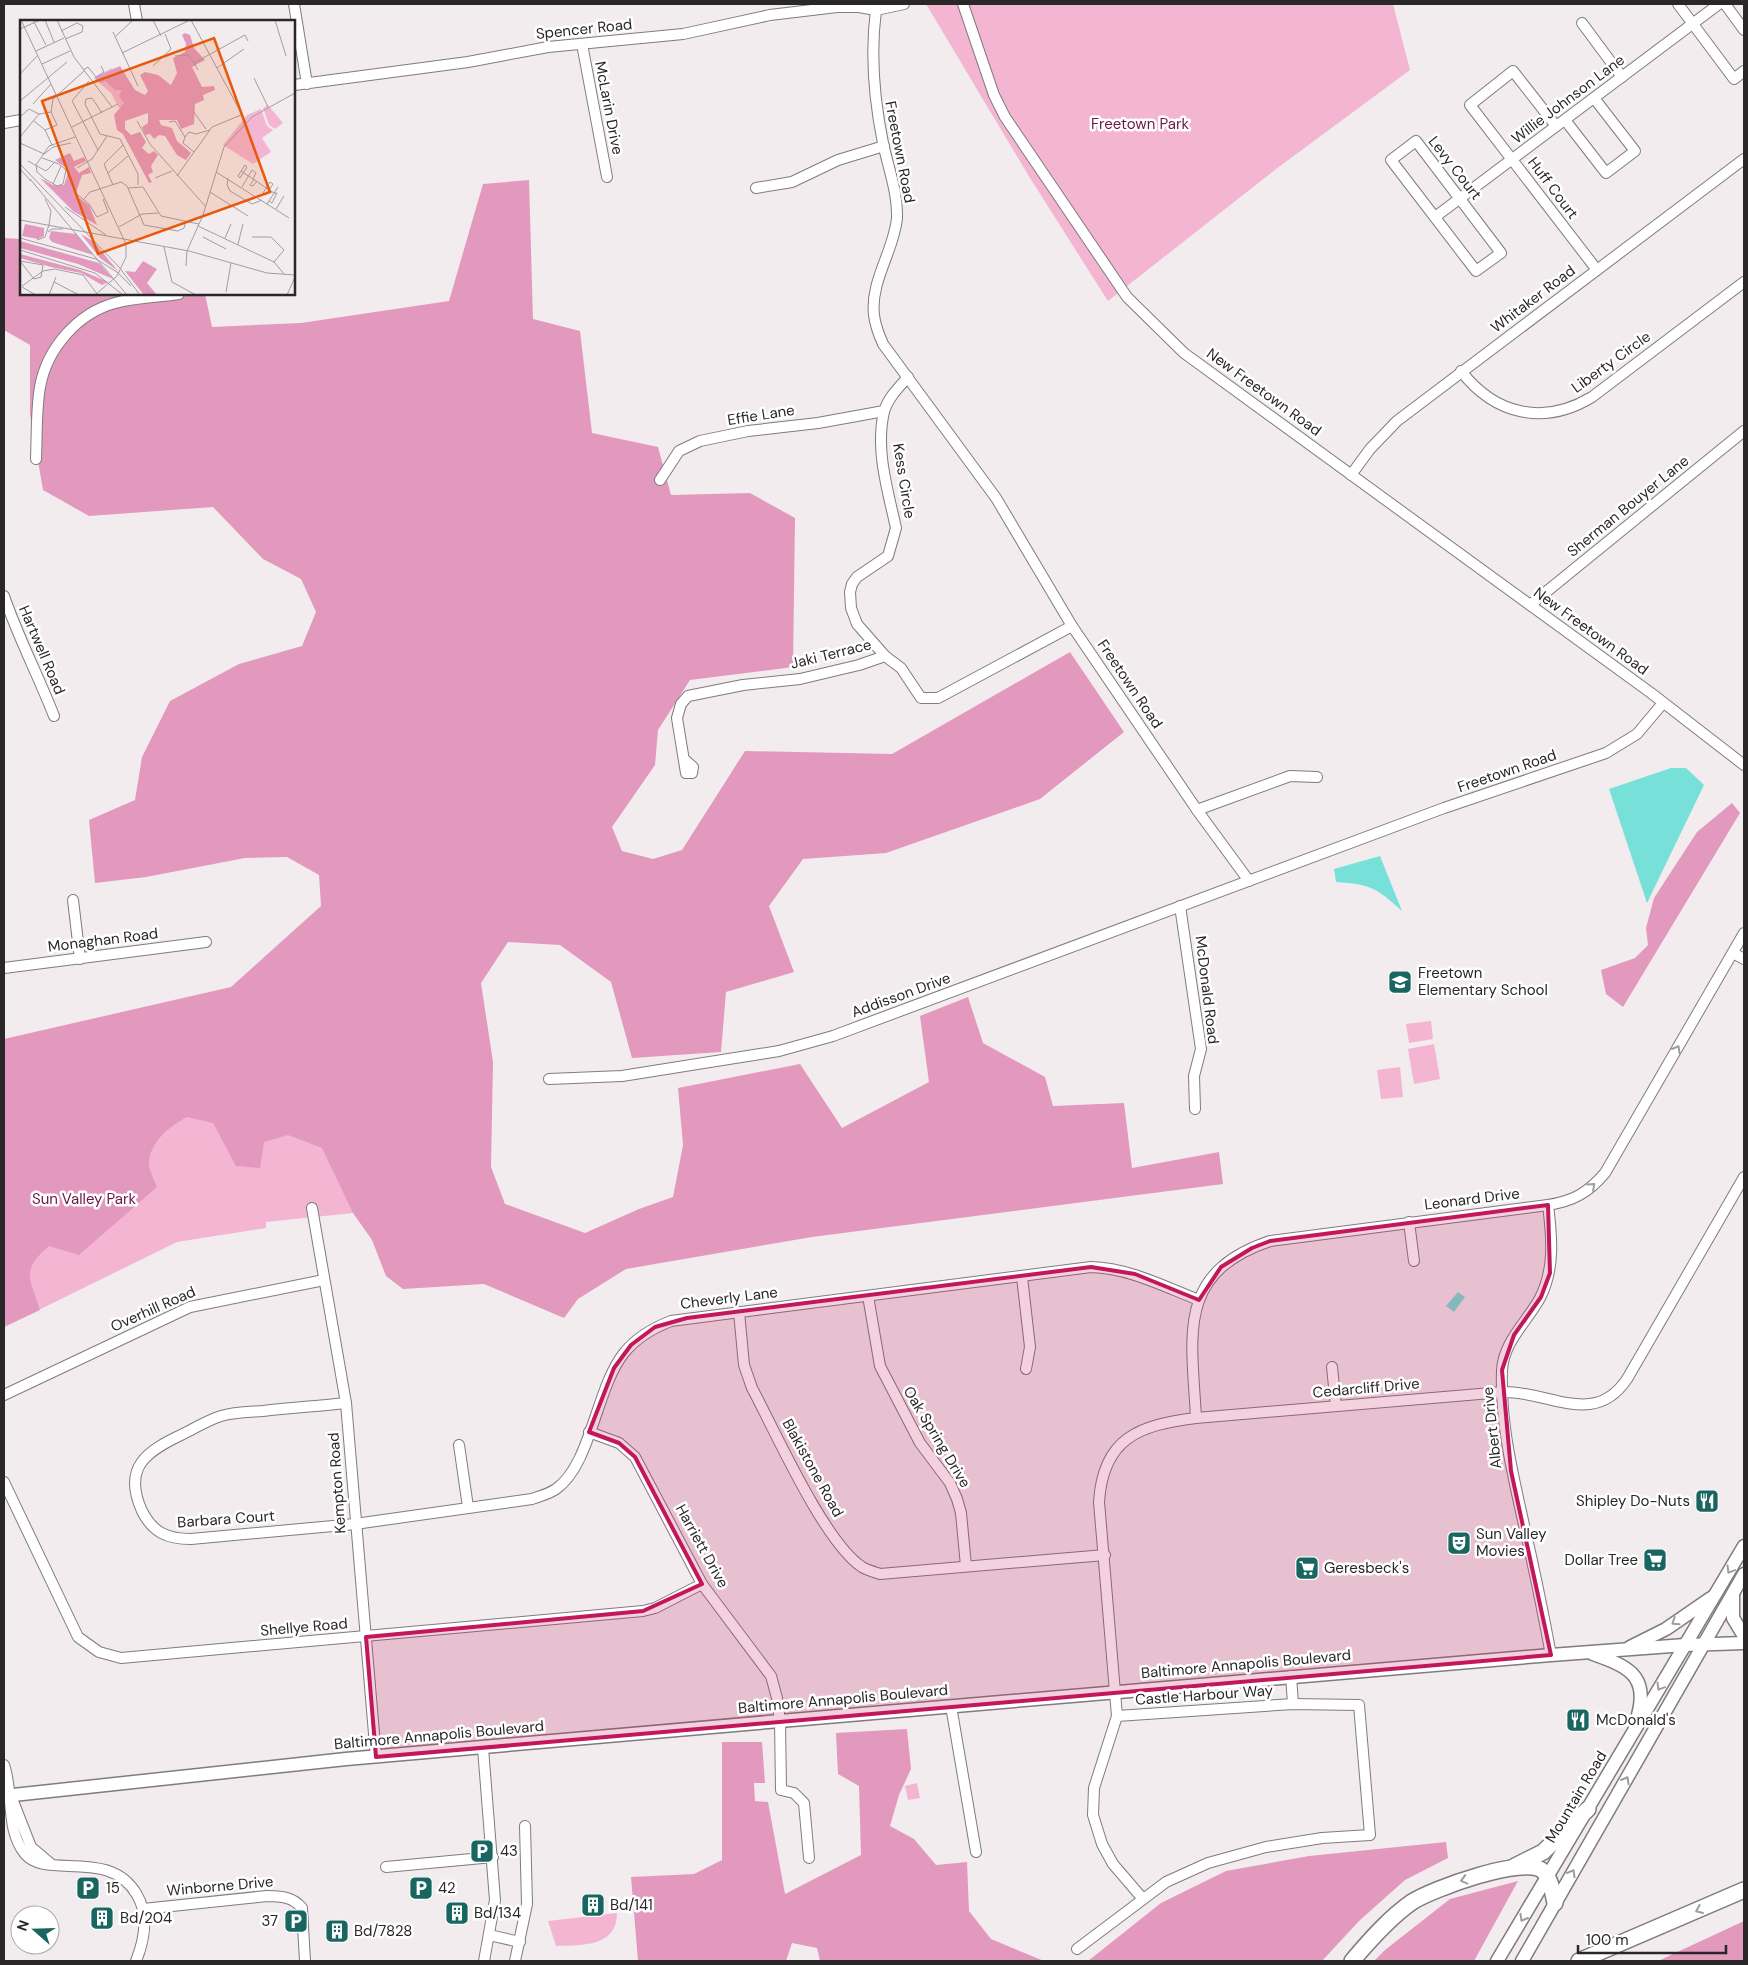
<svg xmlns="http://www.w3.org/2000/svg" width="1748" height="1965" font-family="'DM Sans',sans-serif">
<rect width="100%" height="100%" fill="#f2ecef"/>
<g fill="#f3b5d2">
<polygon points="926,4 1393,4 1410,70 1276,169 1108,301 1030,178"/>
<polygon points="1431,1021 1433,1039 1409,1043 1406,1024"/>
<polygon points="1434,1044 1440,1079 1414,1084 1408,1049"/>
<polygon points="1400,1067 1403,1097 1381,1099 1377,1070"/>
<polygon points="334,1085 353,1213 266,1222 266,1228 177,1242 4,1327 4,1128"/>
<polygon points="917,1783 920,1798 908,1800 905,1786"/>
<path d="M617,1913c0,34 -34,32 -61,33l-8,-25z"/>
</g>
<g fill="#e399bd">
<path d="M529,180l4,139 47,12 12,102 66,14 13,48 79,-2 45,25 -2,149 -103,13 -32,50 -3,35 -43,62 10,24 31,8 29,-9 63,-99 147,3 178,-102 54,80 -84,67 -154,54 -83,6 -34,47 25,66 -68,20 -5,60 -89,6 -21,-76 -51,-37 -52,-3 -27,41 12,79 -2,105 14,37 80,29 54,-24 34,-12 10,-52 -5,-57 122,-24 42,64 87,-46 -9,-66 48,-19 15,46 62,34 8,29 71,-3 8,65 87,-16 4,32 -411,53 -186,32 -48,30 -14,19 -80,-34 -81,5 -17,-13 -14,-36 -19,-27 -31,-65 -34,-13 -24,7 -4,26 -24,-2 -23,-43 -26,-6c-17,9 -38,25 -38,47 0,7 6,17 8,23l-78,68 -30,-9c-29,25 -19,32 -9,64l-36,17v-288l227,-52 90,-81 -2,-31 -32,-18 -42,1 -99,19 -51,6 -6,-63 46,-20 7,-43 28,-56 69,-37 63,-18 14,-34 -15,-33 -38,-20 -50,-52 -124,9 -46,-26 -13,-76v-69l-26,-15v-92l17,1v55h184l7,33 89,-4 148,-22 34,-117z"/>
<polygon points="1732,803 1740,813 1623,1007 1606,994 1601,970 1635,958 1648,945 1646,928 1654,898 1697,832"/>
<polygon points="907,1729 911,1769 899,1795 890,1826 914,1839 936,1865 967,1862 969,1911 991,1939 1044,1961 820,1961 817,1948 792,1943 786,1961 638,1961 631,1877 694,1874 722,1860 722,1742 762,1742 765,1783 754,1783 755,1801 768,1802 785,1894 861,1855 859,1786 838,1774 836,1733"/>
<polygon points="1446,1842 1448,1858 1405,1880 1359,1921 1322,1961 1088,1961 1161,1903 1226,1871 1309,1856"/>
<polygon points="1518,1881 1474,1961 1374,1961 1385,1950 1450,1899"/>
<polygon points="1744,1921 1744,1961 1658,1961"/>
</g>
<g fill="#77e0d8">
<polygon points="1671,768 1686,768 1704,785 1647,903 1609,789"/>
<path d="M1380,856l22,55c-25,-23 -32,-27 -66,-29l-2,-13z"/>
<polygon points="1458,1292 1465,1297 1454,1312 1446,1306"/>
</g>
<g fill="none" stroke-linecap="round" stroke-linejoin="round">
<g stroke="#807b7d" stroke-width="12">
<g id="minor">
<polyline points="134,4 137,21"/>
<polyline points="294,4 307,84"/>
<polyline points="963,4 994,95 1005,117 1127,297 1184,353 1651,693 1744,765"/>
<polyline points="1678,4 1734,79 1744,71"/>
<polyline points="1725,4 1744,30"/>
<path d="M876,10c-6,46 -2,89 7,133 5,24 15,50 14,75 -3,33 -27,63 -23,97 1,10 5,20 9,29l113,154 76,128 125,184 52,71"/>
<polyline points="1582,23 1622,77"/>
<polyline points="582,44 607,177"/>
<polyline points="294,85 468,62 548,47 683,34 770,15 837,7 859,7 876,10 904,4"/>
<polyline points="1565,120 1606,173 1635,151 1594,98"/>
<polyline points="4,123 21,120"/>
<polyline points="1556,126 1513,71 1470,105 1597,270"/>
<polygon points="1416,141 1501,253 1476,271 1391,160"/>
<polyline points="756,188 792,182 838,160 884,146"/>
<polyline points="1435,217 1719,4"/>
<path d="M1461,371c34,44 83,55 131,26l152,-115"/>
<path d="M908,377c-9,10 -21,22 -24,35 -9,38 4,79 12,116l-8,28 -31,21 -5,7 -2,8 1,16 6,16 28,32 16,12 20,30h17l134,-72"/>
<path d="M36,459c1,-24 0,-49 4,-72 7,-39 38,-74 75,-84 20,-6 44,-6 64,-9"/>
<polyline points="1351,475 1370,449 1397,421 1744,159"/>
<polyline points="660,480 679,451 700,441 748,431 818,423 884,411"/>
<path d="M4,596c14,41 34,79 50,120"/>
<polyline points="1530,605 1744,431"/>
<polyline points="685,760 693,767 692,773 686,773 677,718 681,704 688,696 743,685 800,679 859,665 885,656"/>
<polyline points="1197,810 1290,776 1317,777"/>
<polyline points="73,900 80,959"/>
<polyline points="1180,906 1201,1049 1194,1076 1195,1109"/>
<polyline points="1733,953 1744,959"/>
<polyline points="4,968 206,942"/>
<polyline points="549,1079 622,1076 779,1051 833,1036 1444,808 1606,753 1637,734 1663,703"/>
<path d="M1548,1205c4,32 7,64 -8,93 -13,24 -37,44 -38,73 -2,52 11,104 22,154 10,43 19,87 27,130"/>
<polyline points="312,1208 346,1403 376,1757"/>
<polyline points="1409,1222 1414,1261"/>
<polyline points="1022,1277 1030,1347 1026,1369"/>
<polyline points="868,1296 880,1366 920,1443 950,1483 957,1499 961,1513 966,1566"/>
<path d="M739,1312l5,53 8,23c23,43 72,154 110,179 5,3 12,5 18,7l225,-19"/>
<polyline points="1332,1367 1336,1406"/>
<polyline points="4,1395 190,1307 324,1280"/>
<path d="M346,1403c-28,3 -56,5 -83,8 -14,1 -29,1 -42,5 -13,4 -26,12 -38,18 -36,17 -61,33 -41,77 11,22 26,28 49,28l164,-15 177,-25c8,-3 17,-5 24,-10 35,-24 40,-101 68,-136 12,-15 29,-25 47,-32l420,-54c38,1 72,19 108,33"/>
<path d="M1196,1418c-4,-81 -21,-145 74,-177l278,-36c25,-4 40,-12 57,-32l139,-240"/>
<polyline points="589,1432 619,1443 635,1457 702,1584 771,1676 777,1698 780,1721 781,1790 794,1793 804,1803 809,1858"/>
<polyline points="459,1445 468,1507"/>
<polyline points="4,1482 78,1637 99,1652 121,1658 643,1611 655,1608 702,1584"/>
<polyline points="1291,1676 1293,1704"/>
<polyline points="951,1706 976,1852"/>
<polyline points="483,1748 495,1900 484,1961"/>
<path d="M4,1765c10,28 1,64 21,89 21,26 85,-7 112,41 12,20 7,46 -1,66"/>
<polyline points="13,1801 31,1847 50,1863"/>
<polyline points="386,1867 493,1857"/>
<path d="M1143,1899l-30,-35 -11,-20 -9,-29 1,-27 23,-72 -18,-214c4,-64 40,-77 97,-84l307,-26c47,-1 91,36 124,-13l117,-202"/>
<path d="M143,1909l124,-13c14,0 26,1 35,12l3,53"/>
<polyline points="489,1935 520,1942"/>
<polyline points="1077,1949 1166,1882 1208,1863 1266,1847 1322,1838 1370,1835 1359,1705 1293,1704 1117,1716"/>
<polyline points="515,1961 527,1904 525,1826"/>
</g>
</g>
<g stroke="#807b7d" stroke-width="15">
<g id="major">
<polyline points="1733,1594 1733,1618 1744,1636"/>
<polyline points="1630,1647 1666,1629 1711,1598"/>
<path d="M1593,1654c34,12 56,21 45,61"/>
<polyline points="4,1796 346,1759 780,1721 1551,1655 1685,1645 1744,1643"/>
<polyline points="1497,1961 1744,1546"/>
<polyline points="1522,1961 1744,1574"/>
</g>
</g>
<g stroke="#807b7d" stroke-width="18">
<g id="highway">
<polyline points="1515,1866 1543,1852 1588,1809"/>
<path d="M1352,1961c17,-20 38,-44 60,-59 20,-13 113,-47 131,-31 8,7 10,23 12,32"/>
<polyline points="1579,1961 1744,1890"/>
</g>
</g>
<use href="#minor" stroke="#fff" stroke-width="10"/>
<use href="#major" stroke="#fff" stroke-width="12"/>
<use href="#highway" stroke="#fff" stroke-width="15"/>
</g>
<defs><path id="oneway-chevron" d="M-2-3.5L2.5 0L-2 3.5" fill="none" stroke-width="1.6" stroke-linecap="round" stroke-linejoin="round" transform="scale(1.25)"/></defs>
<g stroke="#9f9e9e">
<use href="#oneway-chevron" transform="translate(1677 1049) rotate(-60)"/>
<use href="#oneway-chevron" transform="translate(1592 1186) rotate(-42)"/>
<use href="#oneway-chevron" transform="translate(1730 1570) rotate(121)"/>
<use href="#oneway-chevron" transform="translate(1675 1622) rotate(146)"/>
<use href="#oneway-chevron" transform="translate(1660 1687) rotate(121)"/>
<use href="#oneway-chevron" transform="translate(1626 1780) rotate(-60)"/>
<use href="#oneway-chevron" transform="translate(1572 1873) rotate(-60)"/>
<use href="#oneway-chevron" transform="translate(1464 1880) rotate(165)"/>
<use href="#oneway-chevron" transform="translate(1699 1910) rotate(157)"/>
<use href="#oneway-chevron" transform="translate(1523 1918) rotate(120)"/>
</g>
<path fill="#c2185b" fill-opacity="0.2" stroke="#c2185b" stroke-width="4" stroke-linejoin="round" d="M1548,1205l2,68 -9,24 -27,38 -12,35 9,101 40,184 -1175,102 -10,-120 277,-26 59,-27 -67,-127 -16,-14 -30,-11 25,-64 17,-23 24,-18 32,-9 404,-51 44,7 64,26 22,-33 31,-19 18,-7z"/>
<defs>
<g id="school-square" transform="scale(1.25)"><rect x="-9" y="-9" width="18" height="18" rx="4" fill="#196661" stroke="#fff"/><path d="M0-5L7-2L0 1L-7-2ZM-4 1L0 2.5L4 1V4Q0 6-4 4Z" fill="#fff"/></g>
<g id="restaurant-square" transform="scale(1.25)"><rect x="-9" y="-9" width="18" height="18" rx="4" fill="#196661" stroke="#fff"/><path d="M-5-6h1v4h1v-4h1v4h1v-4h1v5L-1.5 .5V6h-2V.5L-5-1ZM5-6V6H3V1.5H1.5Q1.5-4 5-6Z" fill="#fff"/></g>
<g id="theatre-square" transform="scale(1.25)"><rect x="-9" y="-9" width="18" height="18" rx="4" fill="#196661" stroke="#fff"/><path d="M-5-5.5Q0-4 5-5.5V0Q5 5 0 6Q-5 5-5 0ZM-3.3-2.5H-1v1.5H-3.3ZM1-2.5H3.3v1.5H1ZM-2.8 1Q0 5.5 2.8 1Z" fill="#fff"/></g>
<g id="supermarket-square" transform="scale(1.25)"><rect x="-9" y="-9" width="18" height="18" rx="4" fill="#196661" stroke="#fff"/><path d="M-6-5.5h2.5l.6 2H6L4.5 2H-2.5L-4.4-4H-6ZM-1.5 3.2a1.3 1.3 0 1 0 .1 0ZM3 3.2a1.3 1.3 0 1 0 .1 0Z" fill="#fff"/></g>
<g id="parking-square" transform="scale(1.25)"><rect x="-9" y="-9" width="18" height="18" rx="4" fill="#196661" stroke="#fff"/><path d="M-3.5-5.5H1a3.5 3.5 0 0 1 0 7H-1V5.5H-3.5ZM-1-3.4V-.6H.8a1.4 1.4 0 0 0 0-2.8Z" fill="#fff"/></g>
<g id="building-square" transform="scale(1.25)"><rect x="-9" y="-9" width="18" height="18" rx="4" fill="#196661" stroke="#fff"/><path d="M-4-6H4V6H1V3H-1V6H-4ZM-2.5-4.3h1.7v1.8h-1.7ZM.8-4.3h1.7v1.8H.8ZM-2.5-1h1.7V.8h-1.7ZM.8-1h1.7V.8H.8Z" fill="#fff"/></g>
</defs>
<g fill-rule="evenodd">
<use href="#school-square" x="1400" y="982"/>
<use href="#restaurant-square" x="1707" y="1501"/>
<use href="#theatre-square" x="1459" y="1543"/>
<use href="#supermarket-square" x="1655" y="1560"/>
<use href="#supermarket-square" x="1307" y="1568"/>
<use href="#restaurant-square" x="1578" y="1720"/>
<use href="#parking-square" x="482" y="1851"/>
<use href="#parking-square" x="88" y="1888"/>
<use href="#parking-square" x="421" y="1888"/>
<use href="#building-square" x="593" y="1905"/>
<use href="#building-square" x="457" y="1913"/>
<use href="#building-square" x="102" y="1918"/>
<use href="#parking-square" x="296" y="1921"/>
<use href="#building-square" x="337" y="1931"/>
</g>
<g text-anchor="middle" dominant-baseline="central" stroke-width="5" stroke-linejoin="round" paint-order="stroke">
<g font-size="15" fill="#2a2728" stroke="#fff">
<text transform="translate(584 29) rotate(-6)">Spencer Road</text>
<text transform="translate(1568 99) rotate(-37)">Willie Johnson Lane</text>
<text transform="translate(609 108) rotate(79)">McLarin Drive</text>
<text transform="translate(900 152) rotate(79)">Freetown Road</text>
<text transform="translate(1455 168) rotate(52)">Levy Court</text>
<text transform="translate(1553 188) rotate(53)">Huff Court</text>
<text transform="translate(1533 299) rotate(-37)">Whitaker Road</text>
<text transform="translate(1611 362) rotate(-36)">Liberty Circle</text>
<text transform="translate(1264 392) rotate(36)">New Freetown Road</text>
<text transform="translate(761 415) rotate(-9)">Effie Lane</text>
<text transform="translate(904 481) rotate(81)">Kess Circle</text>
<text transform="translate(1628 506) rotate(-39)">Sherman Bouyer Lane</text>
<text transform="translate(1591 631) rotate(36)">New Freetown Road</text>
<text transform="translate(42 650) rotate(67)">Hartwell Road</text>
<text transform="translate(831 654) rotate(-14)">Jaki Terrace</text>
<text transform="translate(1130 684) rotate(56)">Freetown Road</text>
<text transform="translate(1507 771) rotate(-19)">Freetown Road</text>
<text transform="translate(103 940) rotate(-7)">Monaghan Road</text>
<text transform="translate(1207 990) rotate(83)">McDonald Road</text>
<text transform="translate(901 995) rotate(-20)">Addisson Drive</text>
<text transform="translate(1472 1199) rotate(-7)">Leonard Drive</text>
<text transform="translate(729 1298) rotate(-7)">Cheverly Lane</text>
<text transform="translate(153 1309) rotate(-24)">Overhill Road</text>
<text transform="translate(1366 1388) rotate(-5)">Cedarcliff Drive</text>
<text transform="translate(1492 1428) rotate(-96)">Albert Drive</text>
<text transform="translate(937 1437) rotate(59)">Oak Spring Drive</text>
<text transform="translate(813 1468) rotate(61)">Blakistone Road</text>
<text transform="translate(337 1483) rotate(-94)">Kempton Road</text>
<text transform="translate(226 1519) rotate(-4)">Barbara Court</text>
<text transform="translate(702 1546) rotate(61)">Harriett Drive</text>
<text transform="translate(304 1627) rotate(-5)">Shellye Road</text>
<text transform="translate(1246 1664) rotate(-5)">Baltimore Annapolis Boulevard</text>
<text transform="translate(1204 1695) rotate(-4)">Castle Harbour Way</text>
<text transform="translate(843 1699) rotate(-5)">Baltimore Annapolis Boulevard</text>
<text transform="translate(439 1735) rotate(-5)">Baltimore Annapolis Boulevard</text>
<text transform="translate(1576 1797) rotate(-59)">Mountain Road</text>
<text transform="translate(220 1886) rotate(-5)">Winborne Drive</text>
</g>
<g font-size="15" fill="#6b1648" stroke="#fff">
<text x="1140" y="124">Freetown Park</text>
<text x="84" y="1199">Sun Valley Park</text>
</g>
<g font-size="15" fill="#2a2728" stroke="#fff" text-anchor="start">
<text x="1418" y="973">Freetown<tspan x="1418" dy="17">Elementary School</tspan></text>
<text x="1690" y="1501" text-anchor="end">Shipley Do-Nuts</text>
<text x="1476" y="1534">Sun Valley<tspan x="1476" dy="17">Movies</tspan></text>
<text x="1638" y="1560" text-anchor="end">Dollar Tree</text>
<text x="1324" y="1568">Geresbeck's</text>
<text x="1596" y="1720">McDonald's</text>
<text x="500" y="1851">43</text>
<text x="106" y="1888">15</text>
<text x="438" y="1888">42</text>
<text x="610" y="1905">Bd/141</text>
<text x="474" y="1913">Bd/134</text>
<text x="120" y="1918">Bd/204</text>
<text x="278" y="1921" text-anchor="end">37</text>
<text x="354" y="1931">Bd/7828</text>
</g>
</g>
<g transform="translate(20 20)">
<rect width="275" height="275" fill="#f2ecef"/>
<path d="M92,48l18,34 -11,6 -8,-15 -17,-15zM248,85l15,18 -8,6 -6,-4 -6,-17zM241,89l6,17 6,4 -11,8 9,14 -18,12 -30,-19 24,-30z" fill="#f3b5d2"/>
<path d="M165,13l5,2 4,13 11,12 -13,7 10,20 12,-1 1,4 -12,5 1,5 -9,4 -1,20 -13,5 -4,-9h-18l2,5 11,3 5,13 14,12 -5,7 -9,-5 -12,-19 -6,-1 -5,4 -4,-5 -5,1 -3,-8 6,-4v-10l-23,8v8l6,6 9,-3 6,10 -4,6 7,6 5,-3 4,4 -7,11 2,6 -5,3 4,7 -3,1 -26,-49 -6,-4 -3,-15 10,-12 -5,-7 3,-6h-7l-10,-9 -4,2 -7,-5 26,-12 15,24 10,5 3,-4 -8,-16 5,-3 13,3 13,10 6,-12 -4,-15 12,-6 1,-8 -4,-9zM50,133l4,8 10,-4 2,4 -12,6 5,6 10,-6 2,6 -9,2 -7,20 14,10 8,20 -24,-14 -33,-33 13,7h11l5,-15 -14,-10zM5,204l19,4v8l-6,3 -16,-3zM31,211l25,3 17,21 -41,-13 -3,-4zM61,214l12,7 25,30 -18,-13zM0,221l79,22 14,16 -35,-15 -58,-16zM0,234l60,16 28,12 -6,3 -21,-12 -30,-6 -31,-9zM123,241l14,8 -10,14 10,12h-13l-19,-24 10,1z" fill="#e399bd"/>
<path fill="none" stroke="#a29d9f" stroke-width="1" d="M1,0l105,224v13l-9,19 -22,19M13,0l13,25M25,0l9,22M37,0l17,37 38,50M133,0l8,16M171,0l55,102M255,0l11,36M0,9l20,-9M41,11l16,-8 6,3 -1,6 -17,7M93,12l25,54M96,16l17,-16M16,31l28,-13M102,33l68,-33M155,36l13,-1 6,8M22,44l28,-13M133,46l18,-17 -6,-15M197,48l27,-19M63,50l5,-3 8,10 8,-5 -3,-6M178,50l-4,-7 51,-28 3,6M0,54l18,-19M234,58l14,29M69,61l-17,20 26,49M0,81l47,-39M13,84l18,-20M173,91l13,18M31,92l2,-13 31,-28M82,93l-10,-15 -6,1 -1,5 15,30 20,5 18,35v11M0,97l9,-8 10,5M14,101l11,9 7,15M117,101l13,23 56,63M149,102l6,-1 10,16 -2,6 11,9M52,107l46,-23M25,110l12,-5 -6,-13M0,117l19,-23 12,-2M165,117l4,-5 7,2 14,-4M0,123l24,11M23,135l10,-8 18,-4M8,141l18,10 9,-9M0,144l99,103 21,28M16,145l1,7 8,7 12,7 6,-2 3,-14 -7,-6 -17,-6M16,145l13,-19 26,-9M225,145l2,2 -7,11 -2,-2zM57,148l15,-9 15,-23M0,149l11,12M221,151l33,22M196,152l73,46M88,153l20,-17M157,156l35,-49 29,-12M135,158l17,-7M208,158l-1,7 3,6 22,13 10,-4M10,159l97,116M234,159l-4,6 3,1 4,-5M250,162l3,2 -7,11 -3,-2zM33,164l8,-18M93,165l-9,-21 19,-19M222,167l10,-17 4,3 -3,6M108,168l15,-1 18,29 38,8M190,172l38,24M58,175l11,9 8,13 11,-5 -5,-13M64,179l6,-7 31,-10 6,4 17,39 34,6 6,-3 2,-7M249,181l3,2 5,-10h-3M247,184l11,-17M45,187l41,28M256,189l8,-13M0,200l169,31 78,22 28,2M178,206l76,36M99,207l23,-13 16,-1M28,212l4,-3h11M183,217l23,12M232,217h19l13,13 -10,12 10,12M0,218l76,21 21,13 14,14M205,218l6,-14M17,220l8,-3 4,-12 2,-14 -6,-12M218,224l5,-20M144,227l8,35 24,13M0,230l75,23 28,22M0,241l23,4 -2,12 -7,2zM166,246l1,-15 16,-36 21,-68 28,-30 43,-24M34,262l25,13M2,266l21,-15 12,-2 28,6 14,19M2,267l14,8M206,272l5,-29M29,275l7,-18M267,275l8,-18"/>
<path fill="#e8590c" fill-opacity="0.15" stroke="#e8590c" stroke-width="2.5" d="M194,18l56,154 -172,62 -56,-153z"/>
<rect width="275" height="275" fill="none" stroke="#2a2728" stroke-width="2.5"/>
</g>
<rect width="1748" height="1965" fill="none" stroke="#2a2728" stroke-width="10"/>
<g transform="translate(35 1930) rotate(290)"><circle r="24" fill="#ffffff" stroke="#aaa9a9"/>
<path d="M0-4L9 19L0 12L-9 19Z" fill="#196661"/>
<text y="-8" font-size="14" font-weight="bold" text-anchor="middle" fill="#2a2728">N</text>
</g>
<path d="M1578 1945v8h148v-8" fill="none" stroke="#2a2728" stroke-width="2.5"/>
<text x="1586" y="1945" font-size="15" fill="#2a2728" stroke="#ffffff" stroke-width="4" paint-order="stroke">100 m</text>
</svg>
